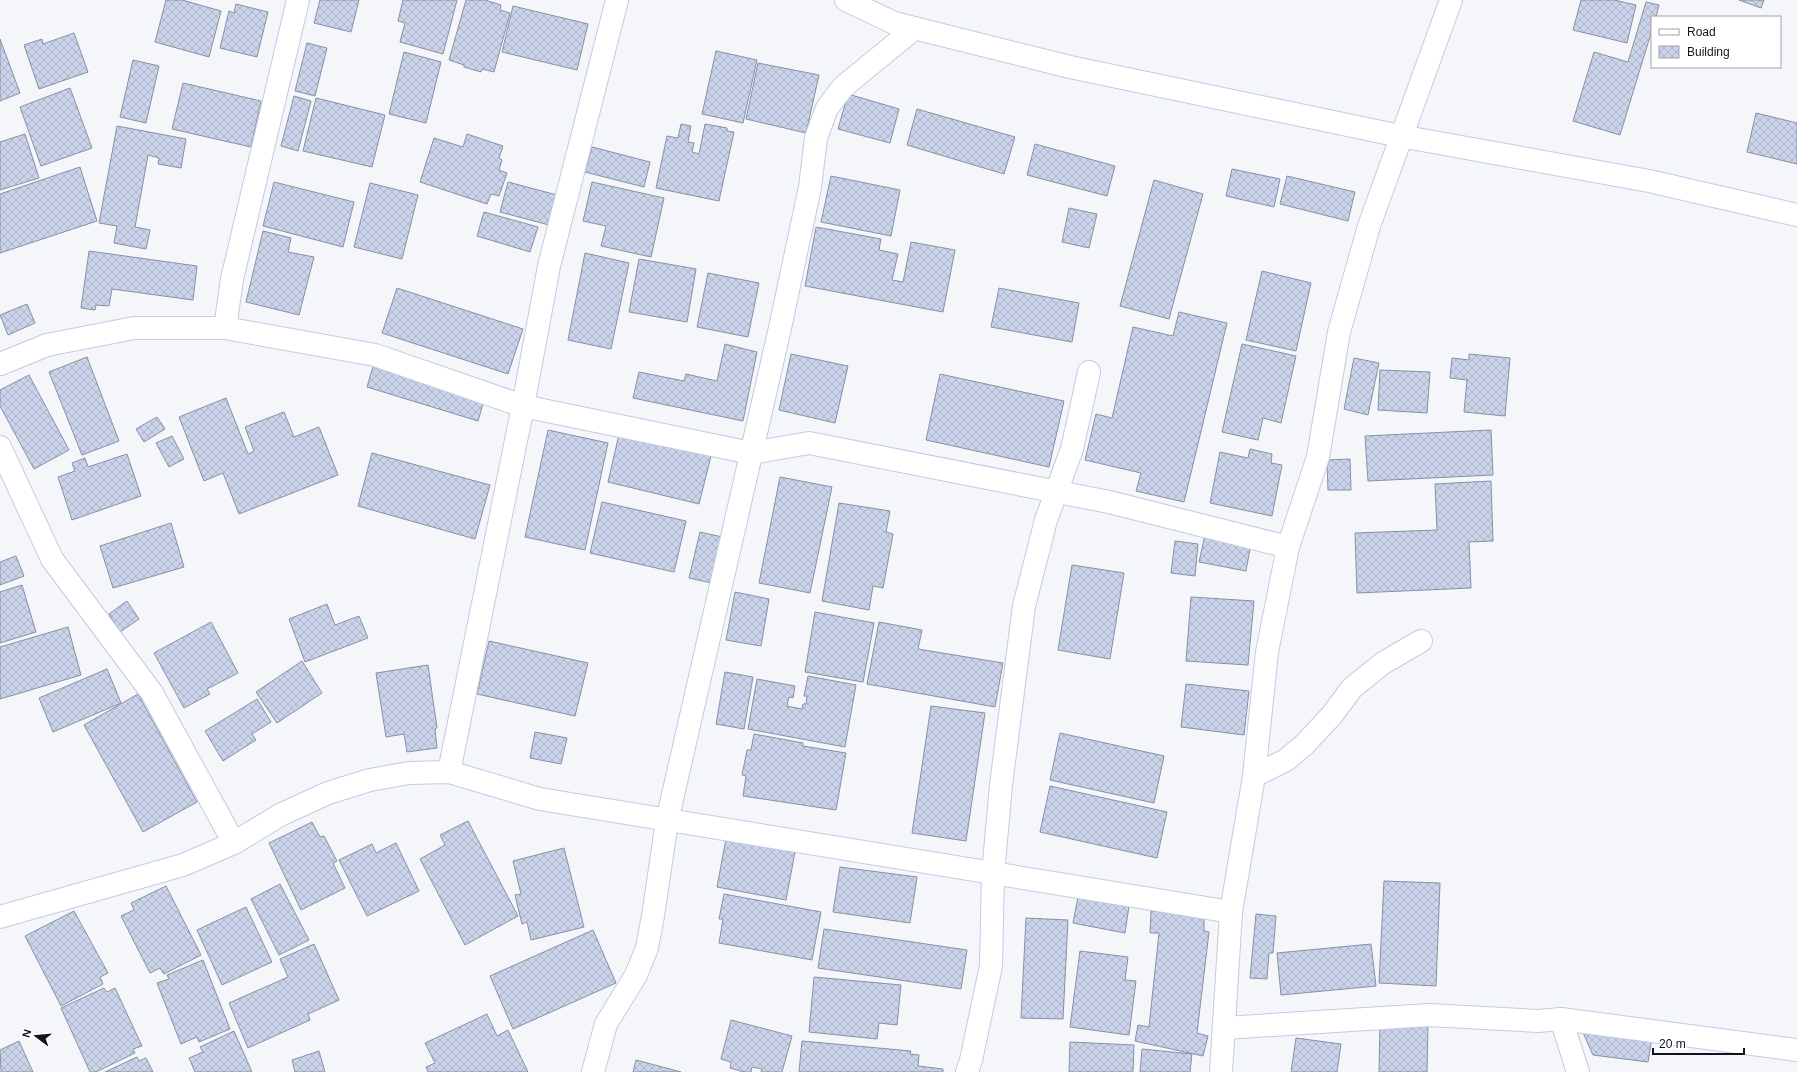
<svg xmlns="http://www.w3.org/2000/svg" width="1797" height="1072" font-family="Helvetica,sans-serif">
<defs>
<pattern id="building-cross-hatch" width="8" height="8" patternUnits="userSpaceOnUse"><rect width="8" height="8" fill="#cad3e9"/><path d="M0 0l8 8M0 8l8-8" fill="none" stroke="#acb4c7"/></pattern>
</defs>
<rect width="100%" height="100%" fill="#f4f6fa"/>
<g fill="url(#building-cross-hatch)" stroke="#8890a5">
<polygon points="166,0 182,0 221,11 209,57 155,42"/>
<polygon points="320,0 359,0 351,32 314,23"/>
<polygon points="403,0 457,0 443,54 400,42 405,23 398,21"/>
<polygon points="466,0 485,0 501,5 500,10 510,13 494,72 482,69 481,72 464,67 464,65 449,60"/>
<polygon points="1581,0 1614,0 1636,5 1627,43 1573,30"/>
<polygon points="1739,0 1764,0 1761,8"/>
<polygon points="1646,2 1659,5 1656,17 1652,17 1652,30 1620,135 1573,121 1594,52 1628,62"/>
<polygon points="236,4 268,12 257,57 220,48 229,11 234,13"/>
<polygon points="513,6 588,24 577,70 502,52"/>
<polygon points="74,33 88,72 39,89 24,45 42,39 43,44"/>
<polygon points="0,39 20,93 0,101"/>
<polygon points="307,43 327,48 315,96 295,91"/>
<polygon points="716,51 757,60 743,123 702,114"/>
<polygon points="404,52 441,62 426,123 389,114"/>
<polygon points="133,60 159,66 146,123 120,117"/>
<polygon points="758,63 819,75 806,133 746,119"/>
<polygon points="183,83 261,101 251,147 172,129"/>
<polygon points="70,88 92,148 41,166 20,107"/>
<polygon points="848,94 899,109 890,143 838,129"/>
<polygon points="294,96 311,101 298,151 281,146"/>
<polygon points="316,98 385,115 372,167 303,151"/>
<polygon points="917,109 1015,137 1004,174 907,145"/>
<polygon points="1756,113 1797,123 1797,164 1747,152"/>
<polygon points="681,124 691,126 688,142 694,143 692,152 699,154 705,124 727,128 727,131 734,132 719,201 656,188 667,136 678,138"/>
<polygon points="117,126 186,139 181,168 158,164 159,158 148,155 135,227 150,230 146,249 114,243 117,226 99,223"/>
<polygon points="25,134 39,178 0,190 0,142"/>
<polygon points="467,134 503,146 499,158 502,160 499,170 507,173 499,196 491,194 487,204 420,182 434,138 463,147"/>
<polygon points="1035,144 1115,166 1107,196 1027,175"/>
<polygon points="592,147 650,162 644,187 585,172"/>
<polygon points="80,167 97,221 0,253 0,194"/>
<polygon points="1232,169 1280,179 1274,207 1226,196"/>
<polygon points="831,176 900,190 891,236 821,222"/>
<polygon points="1287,176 1355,192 1348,221 1280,204"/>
<polygon points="1154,180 1203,194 1169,319 1120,306"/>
<polygon points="274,182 354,202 343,247 263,226"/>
<polygon points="508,182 557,195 549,225 500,212"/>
<polygon points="592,182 664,198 651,257 601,246 606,226 583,221"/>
<polygon points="370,183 418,195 402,259 354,247"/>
<polygon points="1069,208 1097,214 1089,248 1062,242"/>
<polygon points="484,212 538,227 530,252 477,236"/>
<polygon points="816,227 881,239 879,250 898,254 892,280 903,282 911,242 955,250 943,312 805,286"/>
<polygon points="263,231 291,238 288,252 314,257 299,315 246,302"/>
<polygon points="89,251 197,266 193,300 112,289 109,306 96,305 95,310 81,308"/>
<polygon points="585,253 629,263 611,349 568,340"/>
<polygon points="639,259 696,269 687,322 629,312"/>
<polygon points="1262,271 1311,283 1296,351 1246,340"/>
<polygon points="708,273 759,283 748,337 697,327"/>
<polygon points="397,288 523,329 508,374 382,333"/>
<polygon points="999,288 1079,303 1072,342 991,327"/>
<polygon points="27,304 35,323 8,335 0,315"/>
<polygon points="1179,312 1227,323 1184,502 1136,491 1141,473 1085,460 1096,414 1112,418 1133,327 1173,336"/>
<polygon points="725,344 757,352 743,421 633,398 639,372 684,381 686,374 717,381"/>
<polygon points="1242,344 1296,356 1281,423 1263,418 1258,440 1222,432"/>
<polygon points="791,354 848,366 835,423 779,410"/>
<polygon points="1469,354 1510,358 1505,416 1464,412 1467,380 1450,378 1452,358 1469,360"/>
<polygon points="87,357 119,441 82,455 49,372"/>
<polygon points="1354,358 1379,363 1368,415 1344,409"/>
<polygon points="374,363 485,397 478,421 367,387"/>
<polygon points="1380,370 1430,372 1427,413 1378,410"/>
<polygon points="940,374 1064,401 1049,467 926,440"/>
<polygon points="29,375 69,450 34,469 0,406 0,390"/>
<polygon points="226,398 248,454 254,451 245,427 284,412 294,437 319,427 338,475 239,514 223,473 204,481 179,417"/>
<polygon points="157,417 165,429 144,442 136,429"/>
<polygon points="548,430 608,443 585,550 525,537"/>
<polygon points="620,430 712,452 699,504 608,482"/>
<polygon points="1491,430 1493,475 1368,481 1365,436"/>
<polygon points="172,436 184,459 169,467 156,443"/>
<polygon points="1250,449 1272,454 1271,463 1282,465 1272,516 1210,503 1220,452 1248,458"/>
<polygon points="372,453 490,485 475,539 358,506"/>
<polygon points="127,454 141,496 72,520 58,477 75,471 72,463 85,458 88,467"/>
<polygon points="1350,459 1351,490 1328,490 1327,460"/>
<polygon points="780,477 832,487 810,593 759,583"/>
<polygon points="1491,481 1493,541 1469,542 1471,588 1357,593 1355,533 1437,530 1435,484"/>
<polygon points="602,502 686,521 674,572 590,553"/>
<polygon points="839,503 890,511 886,532 893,534 883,588 873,586 869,610 822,601"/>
<polygon points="171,523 184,567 113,588 100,546"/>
<polygon points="700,532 727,538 716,584 689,578"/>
<polygon points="1205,535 1251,543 1246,571 1199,562"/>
<polygon points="1175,541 1198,544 1195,576 1171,573"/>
<polygon points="16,556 24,576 0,585 0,562"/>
<polygon points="1072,565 1124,573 1110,659 1058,650"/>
<polygon points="22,585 36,632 0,643 0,592"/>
<polygon points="735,592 769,599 761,646 726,640"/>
<polygon points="1191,597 1254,601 1248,665 1186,661"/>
<polygon points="127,601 139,619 120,632 109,614"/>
<polygon points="327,604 335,625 359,616 368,638 305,662 289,619"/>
<polygon points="815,612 874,623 863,682 805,672"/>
<polygon points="211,622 238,673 207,689 210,694 184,708 154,653"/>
<polygon points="879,622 922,630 918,649 1003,663 995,707 867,684"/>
<polygon points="68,627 81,675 0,699 0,647"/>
<polygon points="489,641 588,663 575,716 477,694"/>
<polygon points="302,661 322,693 277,723 256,692"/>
<polygon points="428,665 437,728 435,729 437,748 407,752 404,734 386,737 376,673"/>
<polygon points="107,669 121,703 53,732 39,698"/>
<polygon points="725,672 753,677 744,729 716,724"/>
<polygon points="808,676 856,685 845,747 748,729 757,679 795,686 793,698 789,697 787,706 802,709 803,704 806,704 807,696 804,696"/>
<polygon points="1186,684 1249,691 1244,735 1181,727"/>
<polygon points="138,694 197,802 143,832 84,725"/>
<polygon points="257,699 271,722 252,734 256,740 223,761 205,731"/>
<polygon points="931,706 985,713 966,841 912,833"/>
<polygon points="535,732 567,738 561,764 530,758"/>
<polygon points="1060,733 1164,756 1154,803 1050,780"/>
<polygon points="754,734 803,743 803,746 846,753 836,810 743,796 746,776 742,775 747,750 751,750"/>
<polygon points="1050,786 1167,812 1157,858 1040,832"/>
<polygon points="468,821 518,916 465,945 420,859 445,845 440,835"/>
<polygon points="312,822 320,837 324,836 337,861 333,863 345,888 301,910 269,843"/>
<polygon points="726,839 795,852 786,900 717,887"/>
<polygon points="396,843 419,891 367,916 339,860 372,844 376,853"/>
<polygon points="564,848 584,927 531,940 527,922 522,924 515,895 521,894 513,861"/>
<polygon points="840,867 917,877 910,923 833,912"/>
<polygon points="1384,881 1440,883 1436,986 1379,983"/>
<polygon points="280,884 309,940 279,955 251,899"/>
<polygon points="166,886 201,955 164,974 160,968 150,973 121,916 134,910 131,903"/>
<polygon points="724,894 821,912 812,960 719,943 723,919 719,919"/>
<polygon points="1078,897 1129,906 1125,933 1073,923"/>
<polygon points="246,907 272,962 222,985 197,930"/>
<polygon points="74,911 108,973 100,977 103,984 61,1006 25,936"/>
<polygon points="1151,911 1204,913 1204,931 1209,932 1197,1033 1208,1036 1203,1056 1135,1041 1138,1025 1149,1027 1159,933 1150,933"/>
<polygon points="1256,914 1276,916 1273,953 1269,953 1267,979 1250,978"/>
<polygon points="1026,918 1068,920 1063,1019 1021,1018"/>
<polygon points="824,929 967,950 961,989 818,968"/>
<polygon points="593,930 616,983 513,1029 490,976"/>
<polygon points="314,944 339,1000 308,1014 310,1020 248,1048 229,1003 288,977 280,959"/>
<polygon points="1371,944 1376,986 1281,995 1277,953"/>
<polygon points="1080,951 1128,957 1125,980 1136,981 1129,1035 1070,1027"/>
<polygon points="203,960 230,1029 199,1042 197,1037 181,1044 157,983 169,979 167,975"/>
<polygon points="814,977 901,985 897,1025 879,1023 877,1039 809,1032"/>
<polygon points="104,988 107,992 115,988 142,1046 133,1049 135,1053 96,1072 90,1072 61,1008"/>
<polygon points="487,1014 497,1036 508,1030 528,1072 428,1072 426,1067 435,1063 425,1043"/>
<polygon points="731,1020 792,1036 782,1072 761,1072 762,1069 752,1067 751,1072 744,1072 730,1068 731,1062 721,1059"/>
<polygon points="1380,1024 1428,1025 1427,1072 1379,1072"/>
<polygon points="1581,1028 1652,1038 1648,1062 1593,1055"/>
<polygon points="234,1031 252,1072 195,1072 189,1058 203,1052 200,1047"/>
<polygon points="1296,1038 1341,1044 1337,1072 1291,1072"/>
<polygon points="19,1041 33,1072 1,1072 0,1050"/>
<polygon points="802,1041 911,1051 910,1054 919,1055 918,1066 943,1069 943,1072 799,1072"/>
<polygon points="1070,1042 1134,1045 1133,1072 1069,1072"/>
<polygon points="1142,1049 1192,1054 1190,1072 1140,1072"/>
<polygon points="319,1051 325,1072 295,1072 292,1060"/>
<polygon points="137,1057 139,1061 146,1058 153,1072 105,1072"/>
<polygon points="636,1060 681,1072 633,1072"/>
</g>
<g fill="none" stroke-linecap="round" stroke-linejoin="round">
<g stroke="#c2cbe1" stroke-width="24">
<g id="street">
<polyline points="846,0 894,23 1070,67 1400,136 1649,181 1797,215"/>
<polyline points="225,328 232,279 298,0"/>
<polyline points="0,364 47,345 134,328 225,328 375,355 523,406 751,453 809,443 1109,502 1288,547"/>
<polyline points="0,447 52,559 152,693 234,843"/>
<polyline points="449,772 523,406 549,266 617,0"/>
<polyline points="1254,776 1286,760 1304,745 1332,715 1352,688 1383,663 1421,641"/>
<polyline points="0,917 183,865 234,843 280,815 328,793 370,780 409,773 449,772 540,799 1231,912"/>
<polyline points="1561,1019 1578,1072"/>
<polyline points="1225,1028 1429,1015 1538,1021 1561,1019 1797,1050"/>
<polyline points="593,1072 606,1024 636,975 647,948 653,916 667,821 780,328 810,187 816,138 827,108 843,87 915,28"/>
<polyline points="967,1072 971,1060 991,966 993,874 1001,785 1024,606 1046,520 1072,449 1089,372"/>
<polyline points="1221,1072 1231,912 1254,776 1267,652 1288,547 1318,457 1339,332 1369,226 1451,0"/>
</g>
</g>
<use href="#street" stroke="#fff" stroke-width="22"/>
</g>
<rect x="1651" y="16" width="130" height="52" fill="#ffffff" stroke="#a0a1a4"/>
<rect x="1659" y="29" width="20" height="6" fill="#ffffff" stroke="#a0a1a4"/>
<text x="1687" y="36" font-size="12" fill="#11141c">Road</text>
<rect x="1659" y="46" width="20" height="12" fill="url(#building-cross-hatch)" stroke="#a0a1a4"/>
<text x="1687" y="56" font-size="12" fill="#11141c">Building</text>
<g transform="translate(36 1036) rotate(286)" stroke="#ffffff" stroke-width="3" paint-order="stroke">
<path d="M0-3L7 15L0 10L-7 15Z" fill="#11141c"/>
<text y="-6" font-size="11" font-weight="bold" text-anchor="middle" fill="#11141c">N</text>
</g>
<path d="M1653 1048v6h91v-6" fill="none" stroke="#11141c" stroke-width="2"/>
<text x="1659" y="1048" font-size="12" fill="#11141c" stroke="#ffffff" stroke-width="3" paint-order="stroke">20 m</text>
</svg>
